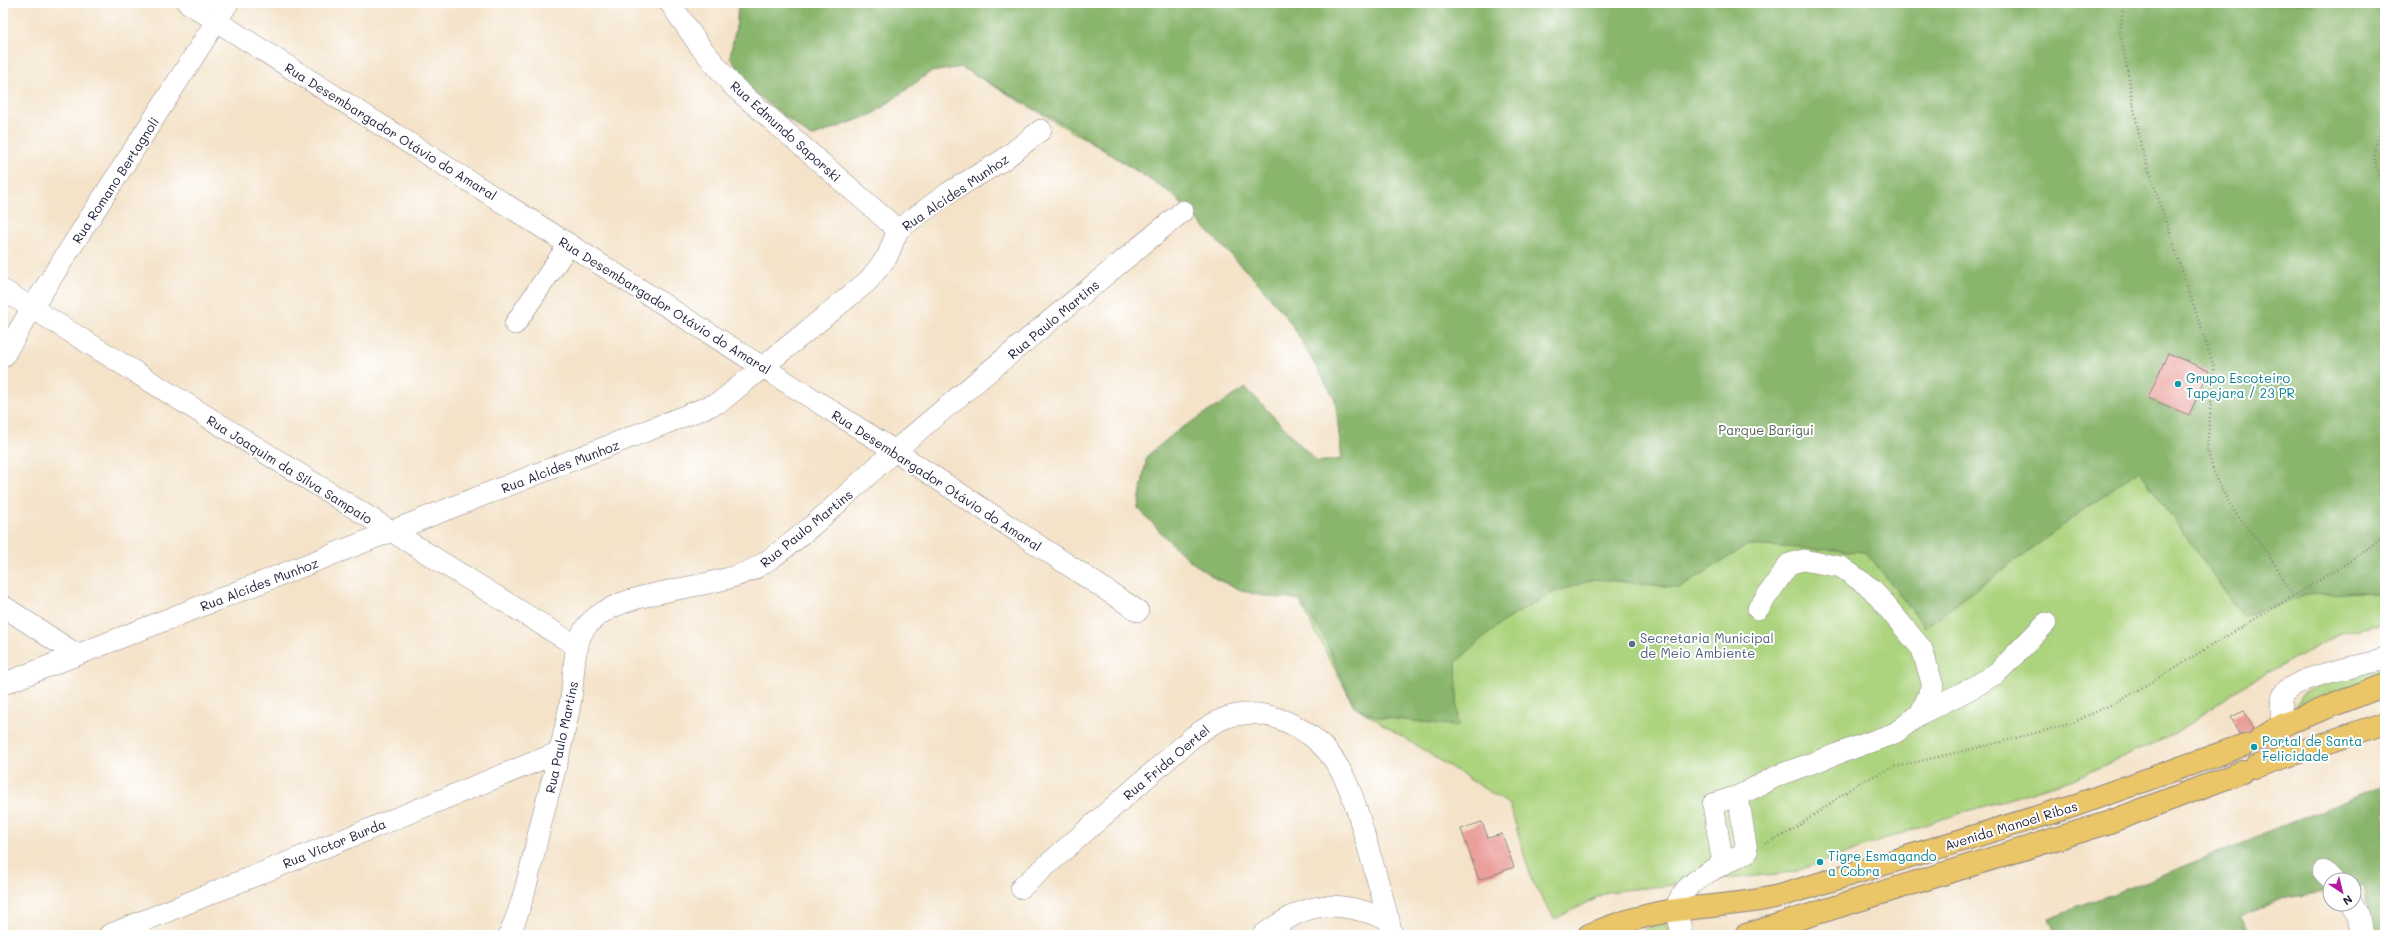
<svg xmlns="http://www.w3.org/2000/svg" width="2388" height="938" font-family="Mali,sans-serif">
<rect width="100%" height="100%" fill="#fff"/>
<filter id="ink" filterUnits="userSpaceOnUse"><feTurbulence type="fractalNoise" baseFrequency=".025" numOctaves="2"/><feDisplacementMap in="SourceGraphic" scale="8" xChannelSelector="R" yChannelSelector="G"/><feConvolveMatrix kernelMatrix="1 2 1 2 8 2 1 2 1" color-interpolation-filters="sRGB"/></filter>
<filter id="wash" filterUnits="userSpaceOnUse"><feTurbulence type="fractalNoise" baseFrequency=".012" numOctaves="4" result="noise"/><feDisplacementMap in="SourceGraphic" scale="16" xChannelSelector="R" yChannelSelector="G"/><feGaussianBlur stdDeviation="0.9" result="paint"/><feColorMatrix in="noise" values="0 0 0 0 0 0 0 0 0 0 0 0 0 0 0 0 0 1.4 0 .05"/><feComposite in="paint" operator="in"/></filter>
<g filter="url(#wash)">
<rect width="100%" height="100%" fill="#f4e3c9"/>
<g fill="#acd37d" stroke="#677a5c">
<polygon points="738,3 2385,3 2385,623 2341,633 2243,686 2173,735 2071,780 1939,820 1794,872 1607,892 1555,919 1532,882 1510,805 1354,706 1299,600 1217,580 1138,508 1147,456 1246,388 1317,462 1342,459 1335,399 1291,323 1262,287 1172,194 1107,152 961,67 930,72 873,114 811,137 755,93 730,57 737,22"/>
<polygon points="2385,665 2385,673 2293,709 2302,695 2317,686"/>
<polygon points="1664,923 1670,926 1674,935 1634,935 1653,925"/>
</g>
<g fill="#89b56c" stroke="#566c54">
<path d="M738,3h1647v591l-23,-2 -55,3 -65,21 -103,-146 -214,157 -59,-75 -118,-7 -68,43 -84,-9 -42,13 -52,30 -46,40 2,64 -81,-9 -23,-11 -31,-71 -24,-35c-17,-2 -36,-3 -52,-8 -51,-17 -74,-47 -109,-84l9,-52 30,-25 69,-43 71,74 25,-3 -7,-60 -44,-76 -29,-36 -90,-93 -101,-66 -110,-61 -31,5 -57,42 -62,23 -56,-44 -25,-36 7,-35z"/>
<polygon points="2385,785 2385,935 2372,935 2363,886 2354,887 2354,880 2330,880 2330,891 2281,899 2240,917 2252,935 2055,935 2048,918 2134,886"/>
</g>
<g id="blocks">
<g fill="#ea9f9b">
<polygon points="2168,353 2209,371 2189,415 2148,398"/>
<polygon points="2244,711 2254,728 2249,734 2239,734 2231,717"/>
<polygon points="1482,822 1488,838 1502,834 1514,867 1479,880 1461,829"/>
</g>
</g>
</g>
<g filter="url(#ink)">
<use href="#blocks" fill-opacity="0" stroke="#8b8282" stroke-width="1"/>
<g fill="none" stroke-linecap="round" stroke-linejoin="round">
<g stroke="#8b8282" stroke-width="22">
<g id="minor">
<polyline points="188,3 895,451 1138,611"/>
<polyline points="670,3 699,45 733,86 898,230"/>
<polyline points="3,290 578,647"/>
<polyline points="515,324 569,244"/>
<polyline points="3,357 32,308 228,3"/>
<polyline points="3,606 77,655"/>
<polyline points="3,684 720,402 868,281 887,257 898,230 948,193 1003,160 1041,130"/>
<polyline points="1920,714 1974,687 1998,672 2046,623"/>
<path d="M2282,725c0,-9 -3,-25 3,-33 15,-17 77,-26 100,-33"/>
<polyline points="1723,865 1713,804 1738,796 1779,775 1895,733 1920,714 1933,686 1922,649 1872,589 1841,567 1803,560 1789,564 1758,609"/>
<polyline points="2323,871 2332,880"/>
<path d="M1021,888l173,-152c10,-7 20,-14 31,-18 43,-15 93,13 114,50 14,23 20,50 28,76 9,31 18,60 25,91"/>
<polyline points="2352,904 2359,916 2362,935"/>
<polyline points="109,935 559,752"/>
<path d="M509,935c16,-35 23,-75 32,-112 10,-40 22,-79 29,-119 5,-23 1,-58 16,-77 34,-43 132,-33 178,-64 49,-33 89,-76 133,-114 94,-81 191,-159 286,-238"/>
<path d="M1263,935c49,-36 69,-35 126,-16"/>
<path d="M1682,935c-1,-8 -4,-16 -5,-24 -2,-28 50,-48 70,-59l-9,-56"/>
</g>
</g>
<g stroke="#8b8282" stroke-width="24">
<g id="major">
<polyline points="2260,739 2282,725 2385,685"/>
<polyline points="2255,767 2385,723"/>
<path d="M1589,935c29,-12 57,-21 88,-25 37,-5 73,-6 109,-16l287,-88 171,-61"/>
<polyline points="1746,935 2107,823 2242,772"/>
</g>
</g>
<g stroke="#8b8282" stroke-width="2.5" stroke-dasharray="1 3" stroke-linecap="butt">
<polyline points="2124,3 2120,31 2141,146 2214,367 2207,449 2216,479 2234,511 2270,556 2293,596"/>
<path d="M2385,121c-16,27 -12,43 0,71"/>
<polyline points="1765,844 1791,831 1859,783 1891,768 1993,744 2070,724 2123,699 2346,564 2385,536"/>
</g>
<use href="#minor" stroke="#fff" stroke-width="21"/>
<use href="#major" stroke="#ebc669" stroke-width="22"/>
</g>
</g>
<g fill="#0f9aa8" stroke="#fff" stroke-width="1.5">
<circle cx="2178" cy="384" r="4"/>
<circle cx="2254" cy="747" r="4"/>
<circle cx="1820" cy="862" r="4"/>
</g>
<circle fill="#5c6f8a" stroke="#fff" stroke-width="1.5" cx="1632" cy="644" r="4"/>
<g text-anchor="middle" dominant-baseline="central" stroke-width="4" stroke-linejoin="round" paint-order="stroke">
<g font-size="13" fill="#22223b" stroke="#fff">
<text transform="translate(391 131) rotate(32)">Rua Desembargador Otávio do Amaral</text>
<text transform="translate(786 131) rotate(42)">Rua Edmundo Saporski</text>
<text transform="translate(115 180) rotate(-57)">Rua Romano Bertagnoli</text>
<text transform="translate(955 192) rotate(-34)">Rua Alcides Munhoz</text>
<text transform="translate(665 305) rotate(32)">Rua Desembargador Otávio do Amaral</text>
<text transform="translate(1053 319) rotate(-40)">Rua Paulo Martins</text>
<text transform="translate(560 466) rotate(-21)">Rua Alcides Munhoz</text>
<text transform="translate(290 469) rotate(32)">Rua Joaquim da Silva Sampaio</text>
<text transform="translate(937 480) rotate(33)">Rua Desembargador Otávio do Amaral</text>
<text transform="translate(806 528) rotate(-39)">Rua Paulo Martins</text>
<text transform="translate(259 584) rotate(-21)">Rua Alcides Munhoz</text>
<text transform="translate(561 737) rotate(-78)">Rua Paulo Martins</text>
<text transform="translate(1166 762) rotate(-40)">Rua Frida Oertel</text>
<text transform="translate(2011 825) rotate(-17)">Avenida Manoel Ribas</text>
<text transform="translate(334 843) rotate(-22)">Rua Victor Burda</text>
</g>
<g font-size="13" fill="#0d838f" stroke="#fff" text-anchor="start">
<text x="2186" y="377">Grupo Escoteiro<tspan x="2186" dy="15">Tapejara / 23 PR</tspan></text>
<text x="2262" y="740">Portal de Santa<tspan x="2262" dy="15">Felicidade</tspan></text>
<text x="1828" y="855">Tigre Esmagando<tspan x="1828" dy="15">a Cobra</tspan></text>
</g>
<g font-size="13" fill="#526052" stroke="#fff">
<text x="1766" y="429">Parque Barigui</text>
</g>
<g font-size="13" fill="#4e5e75" stroke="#fff" text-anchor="start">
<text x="1640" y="637">Secretaria Municipal<tspan x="1640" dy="15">de Meio Ambiente</tspan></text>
</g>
</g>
<rect width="2388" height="938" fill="none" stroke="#fff" stroke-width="16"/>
<g transform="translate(2342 892) rotate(145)"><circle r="19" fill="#ffffff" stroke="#a7a7b1"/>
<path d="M0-3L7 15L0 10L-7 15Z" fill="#b5179e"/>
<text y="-6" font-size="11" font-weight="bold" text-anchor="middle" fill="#22223b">N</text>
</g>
</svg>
